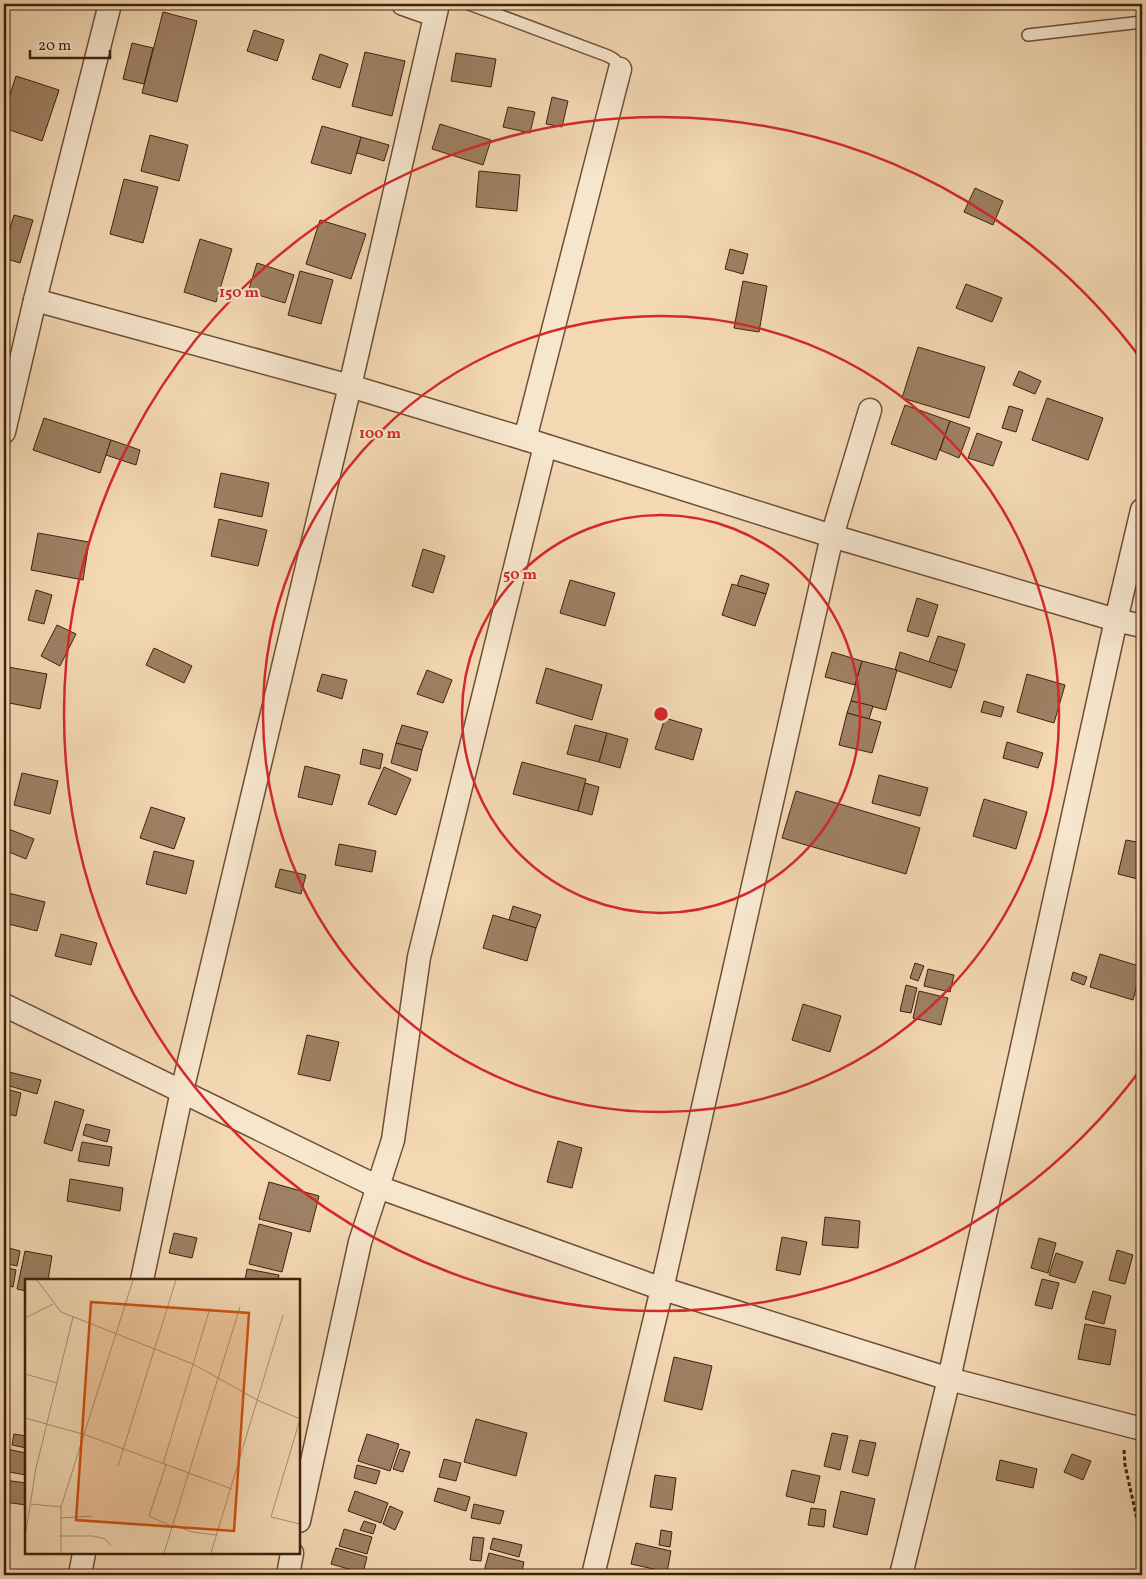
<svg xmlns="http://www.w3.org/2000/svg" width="1146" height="1579" font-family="Vollkorn,serif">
<rect width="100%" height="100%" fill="#f3d8b3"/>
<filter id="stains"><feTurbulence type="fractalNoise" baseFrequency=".004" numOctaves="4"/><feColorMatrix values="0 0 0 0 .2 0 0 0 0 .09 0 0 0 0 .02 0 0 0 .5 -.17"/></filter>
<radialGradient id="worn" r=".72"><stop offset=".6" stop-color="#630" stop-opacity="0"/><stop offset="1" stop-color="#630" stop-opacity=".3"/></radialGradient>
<g fill="#9e8064" stroke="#41200e">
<polygon points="163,12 197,21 177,102 142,93"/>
<polygon points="254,30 284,40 277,61 247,51"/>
<polygon points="132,43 153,48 144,84 123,79"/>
<polygon points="365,52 405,61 392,116 352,106"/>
<polygon points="456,53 496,59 491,87 451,81"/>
<polygon points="320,54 348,64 340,88 312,79"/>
<polygon points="16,76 59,90 42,141 4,128 4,113"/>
<polygon points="552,97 568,101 562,127 546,124"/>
<polygon points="508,107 535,112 530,133 503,127"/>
<polygon points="440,124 491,140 483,165 432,149"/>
<polygon points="322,126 361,137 351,174 311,163"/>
<polygon points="150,135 188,145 179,181 141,171"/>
<polygon points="361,137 389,145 384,161 357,153"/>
<polygon points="479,171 520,175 517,211 476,207"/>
<polygon points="124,179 158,187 143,243 110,234"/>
<polygon points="975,188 1003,201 993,225 964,212"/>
<polygon points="14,215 33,220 20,263 4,258 4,248"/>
<polygon points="320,220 366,234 351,279 306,264"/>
<polygon points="4,224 11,226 4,248"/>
<polygon points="200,239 232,249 216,302 184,292"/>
<polygon points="730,249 748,254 743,274 725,269"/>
<polygon points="257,263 294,275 285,303 248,292"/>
<polygon points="300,271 333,280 321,324 288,315"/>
<polygon points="743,281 767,286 759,332 734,328"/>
<polygon points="966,284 1002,298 992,322 956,308"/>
<polygon points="918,347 985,367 969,418 902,398"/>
<polygon points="1019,371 1041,381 1035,394 1013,385"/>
<polygon points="1047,398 1103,418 1088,460 1032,440"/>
<polygon points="905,405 950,421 936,460 891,444"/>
<polygon points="1009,406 1023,410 1016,432 1002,428"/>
<polygon points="44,418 111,440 100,473 33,450"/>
<polygon points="950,421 970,428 959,458 940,450"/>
<polygon points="977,433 1002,442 993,466 968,458"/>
<polygon points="111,440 140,450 136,465 106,455"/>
<polygon points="221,473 269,483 262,517 214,507"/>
<polygon points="219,519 267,530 258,566 211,556"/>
<polygon points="38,533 89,542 83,580 31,570"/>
<polygon points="423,549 445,556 433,593 412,586"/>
<polygon points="741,575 769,584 766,594 737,586"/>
<polygon points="570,580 615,593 605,626 560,613"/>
<polygon points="732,584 766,594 755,626 722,615"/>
<polygon points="36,590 52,595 44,624 28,620"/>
<polygon points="917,598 938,605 928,637 907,631"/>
<polygon points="57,625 76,634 60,666 41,656"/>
<polygon points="938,636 965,644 957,671 929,662"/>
<polygon points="154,648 192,666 184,683 146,665"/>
<polygon points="832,652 862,661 855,685 825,677"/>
<polygon points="900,652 957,671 951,688 895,670"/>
<polygon points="862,661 897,670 886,710 851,701"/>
<polygon points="8,667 47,674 40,709 4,702 4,688"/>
<polygon points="546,668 602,685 592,720 536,703"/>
<polygon points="427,670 452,680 443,703 417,694"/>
<polygon points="322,674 347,680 342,699 317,691"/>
<polygon points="1027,674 1065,685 1054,723 1017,712"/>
<polygon points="851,701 873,706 869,719 847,713"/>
<polygon points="984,701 1004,707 1001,717 981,712"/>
<polygon points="847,713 881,722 872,753 839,745"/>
<polygon points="665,718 702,729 693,760 655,749"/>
<polygon points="402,725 428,732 422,750 396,743"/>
<polygon points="575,725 607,733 599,762 567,754"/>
<polygon points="607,733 628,739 620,768 599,762"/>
<polygon points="1007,742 1043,753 1038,768 1003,758"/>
<polygon points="396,743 422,750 417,771 391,763"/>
<polygon points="363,749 383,754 380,769 360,764"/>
<polygon points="522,762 586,779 578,811 513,794"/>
<polygon points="305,766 340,775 332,805 298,797"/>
<polygon points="384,767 411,779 396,815 368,804"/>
<polygon points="22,773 58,781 50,814 14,805"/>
<polygon points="879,775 928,788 920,816 872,803"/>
<polygon points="585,783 599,787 592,815 578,811"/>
<polygon points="796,791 920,828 906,874 782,838"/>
<polygon points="984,799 1027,812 1016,849 973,836"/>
<polygon points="151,807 185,818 174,849 140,838"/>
<polygon points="6,828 34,839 26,859 4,850 4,833"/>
<polygon points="1126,840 1142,843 1142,880 1118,874"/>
<polygon points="339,844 376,851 372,872 335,865"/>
<polygon points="154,851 194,861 186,894 146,884"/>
<polygon points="280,869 306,875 301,894 275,887"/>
<polygon points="4,892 45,902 37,931 4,923"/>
<polygon points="513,906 541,915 536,928 509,920"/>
<polygon points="493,915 536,928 527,961 483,948"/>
<polygon points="61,934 97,943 91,965 55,956"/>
<polygon points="1100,954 1142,967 1133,1000 1090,987"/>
<polygon points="915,963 924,966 918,981 910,978"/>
<polygon points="928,969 954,975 950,992 924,986"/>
<polygon points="1073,972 1087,977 1084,985 1071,980"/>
<polygon points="906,985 917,988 911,1013 900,1011"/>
<polygon points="919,991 948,998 941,1025 913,1018"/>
<polygon points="803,1004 841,1016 830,1052 792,1040"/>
<polygon points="307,1035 339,1042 330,1081 298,1074"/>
<polygon points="9,1072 41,1080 37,1094 6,1085"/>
<polygon points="6,1089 21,1093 16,1116 4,1113 4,1100"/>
<polygon points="55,1101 84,1110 72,1151 44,1143"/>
<polygon points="86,1124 110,1130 107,1142 83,1135"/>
<polygon points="558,1141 582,1148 572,1188 547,1182"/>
<polygon points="82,1142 112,1147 109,1166 78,1161"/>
<polygon points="70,1179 123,1188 120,1211 67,1201"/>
<polygon points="269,1182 319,1196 310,1232 259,1219"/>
<polygon points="825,1217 860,1221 858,1248 822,1245"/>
<polygon points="259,1224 292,1233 282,1272 249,1264"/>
<polygon points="174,1233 197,1238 192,1258 169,1253"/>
<polygon points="782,1237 807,1242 800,1275 776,1270"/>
<polygon points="1039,1238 1056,1243 1048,1273 1031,1268"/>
<polygon points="5,1247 20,1251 17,1266 4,1263"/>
<polygon points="1117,1250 1133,1255 1125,1284 1109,1280"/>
<polygon points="25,1251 52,1256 48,1280 26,1280 26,1291 17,1289"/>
<polygon points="1056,1253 1083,1262 1075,1283 1049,1275"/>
<polygon points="4,1267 16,1270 13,1287 4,1285"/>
<polygon points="247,1269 279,1275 278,1280 245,1280"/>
<polygon points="1042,1279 1059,1283 1052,1309 1035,1305"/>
<polygon points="1093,1291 1111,1296 1104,1324 1085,1319"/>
<polygon points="1085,1324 1116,1330 1110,1365 1078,1359"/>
<polygon points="674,1357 712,1366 702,1410 664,1401"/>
<polygon points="476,1419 527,1433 516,1476 464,1462"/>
<polygon points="832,1433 848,1436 840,1470 824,1466"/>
<polygon points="14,1434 26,1436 26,1448 12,1445"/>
<polygon points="367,1434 399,1444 390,1471 358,1461"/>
<polygon points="860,1440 876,1443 868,1476 852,1472"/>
<polygon points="7,1449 26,1453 26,1475 4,1471"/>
<polygon points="400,1449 410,1452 403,1472 393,1469"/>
<polygon points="1072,1454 1091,1461 1083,1480 1064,1472"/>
<polygon points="444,1459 461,1463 456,1481 439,1477"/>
<polygon points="1000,1460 1037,1469 1033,1488 996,1480"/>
<polygon points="357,1465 380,1471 376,1484 354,1478"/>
<polygon points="792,1470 820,1476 814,1503 786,1496"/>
<polygon points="655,1475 676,1478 672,1510 650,1507"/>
<polygon points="4,1480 26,1483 26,1505 4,1502"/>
<polygon points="438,1488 470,1497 466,1511 434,1501"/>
<polygon points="355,1491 388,1503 381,1523 348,1511"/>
<polygon points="841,1491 875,1499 867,1535 833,1527"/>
<polygon points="474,1504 504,1511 500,1524 471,1518"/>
<polygon points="390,1506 403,1512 395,1530 383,1524"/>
<polygon points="811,1508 826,1510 824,1527 808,1525"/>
<polygon points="364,1521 376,1525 373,1534 360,1530"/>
<polygon points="344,1529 372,1537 367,1554 339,1546"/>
<polygon points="661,1530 672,1532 670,1547 659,1545"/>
<polygon points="473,1537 484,1538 481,1561 470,1560"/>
<polygon points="493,1538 522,1545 519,1557 490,1549"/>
<polygon points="636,1543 671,1551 667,1572 631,1564"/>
<polygon points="336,1548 367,1557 363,1573 331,1564"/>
<polygon points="489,1553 524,1562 521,1575 502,1575 484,1571"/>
</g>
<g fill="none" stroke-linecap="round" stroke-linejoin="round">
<g stroke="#6e4e37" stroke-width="14">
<g id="service">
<path d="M469,4l139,52c6,3 11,6 12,13"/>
<polyline points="1028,35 1142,22"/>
</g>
</g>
<g stroke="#6e4e37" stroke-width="25">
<g id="minor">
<polyline points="403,4 434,15"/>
<polyline points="35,300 350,386 525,439 832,536 1116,620 1142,626"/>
<polyline points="4,432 35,300 110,4"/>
<polyline points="525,439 620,69"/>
<polyline points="4,1005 378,1187 654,1286 949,1379 1142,1429"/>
<polyline points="142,1280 182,1091 350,386 438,4"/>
<polyline points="299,1521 360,1242 393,1140 419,957 545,446"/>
<polyline points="80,1575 84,1553"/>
<polyline points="288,1575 292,1553"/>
<polyline points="593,1575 662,1289 832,536 870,410"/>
<polyline points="901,1575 949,1379 1116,620 1142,510"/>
</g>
</g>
<polyline stroke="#41200e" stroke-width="3" stroke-dasharray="4 2.5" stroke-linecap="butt" points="1124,1450 1125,1465 1142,1542"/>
<use href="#service" stroke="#f7e6ce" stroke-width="11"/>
<use href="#minor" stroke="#f7e6ce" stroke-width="22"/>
</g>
<g fill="none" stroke="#d62828" stroke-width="2.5">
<circle cx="661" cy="714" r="199"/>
<circle cx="661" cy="714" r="398"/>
<path d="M1141 1069A597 597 0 1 1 1141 359"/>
</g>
<g transform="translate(25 1279)">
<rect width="275" height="275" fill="#f3d8b3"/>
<path fill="none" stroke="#ac8e71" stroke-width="1" d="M12,1l24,32 132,52 66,37 41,18 -29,98 29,7M0,39l28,-14M0,95l32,9M0,139l61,17 146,54M138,185l47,-156M141,186l-17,51 24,11M93,187l58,-186M5,225l31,3M35,239l32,-2M149,246l18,7 25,3M34,257h34l12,3 6,6M0,258l11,-69 37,-151M36,274v-46l72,-227M139,274l76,-246M186,274l72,-238"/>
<path fill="#cf500c" fill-opacity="0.15" stroke="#cf500c" stroke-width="2.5" d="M66,23l158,11 -15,218 -158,-11z"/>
<rect width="275" height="275" fill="none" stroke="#41200e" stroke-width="2.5"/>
</g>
<circle cx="661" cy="714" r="8" fill="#d62828" stroke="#f7e6ce" stroke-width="2.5"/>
<g font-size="15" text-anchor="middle" font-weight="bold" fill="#d62828" stroke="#f7e6ce" stroke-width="4.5" stroke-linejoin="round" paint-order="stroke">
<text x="239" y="297">150 m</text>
<text x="380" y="438">100 m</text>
<text x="520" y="579">50 m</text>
</g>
<rect width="1146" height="1579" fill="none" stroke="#f3d8b3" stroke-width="20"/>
<rect x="5" y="5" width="1136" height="1569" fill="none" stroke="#41200e" stroke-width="2.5"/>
<rect x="10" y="10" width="1126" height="1559" fill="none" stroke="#41200e"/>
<path d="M30 50v8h80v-8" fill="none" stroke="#41200e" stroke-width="2.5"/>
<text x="38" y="50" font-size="15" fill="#41200e" stroke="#f7e6ce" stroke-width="4" paint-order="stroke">20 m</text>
<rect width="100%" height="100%" filter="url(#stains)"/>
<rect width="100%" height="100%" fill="url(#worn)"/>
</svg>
